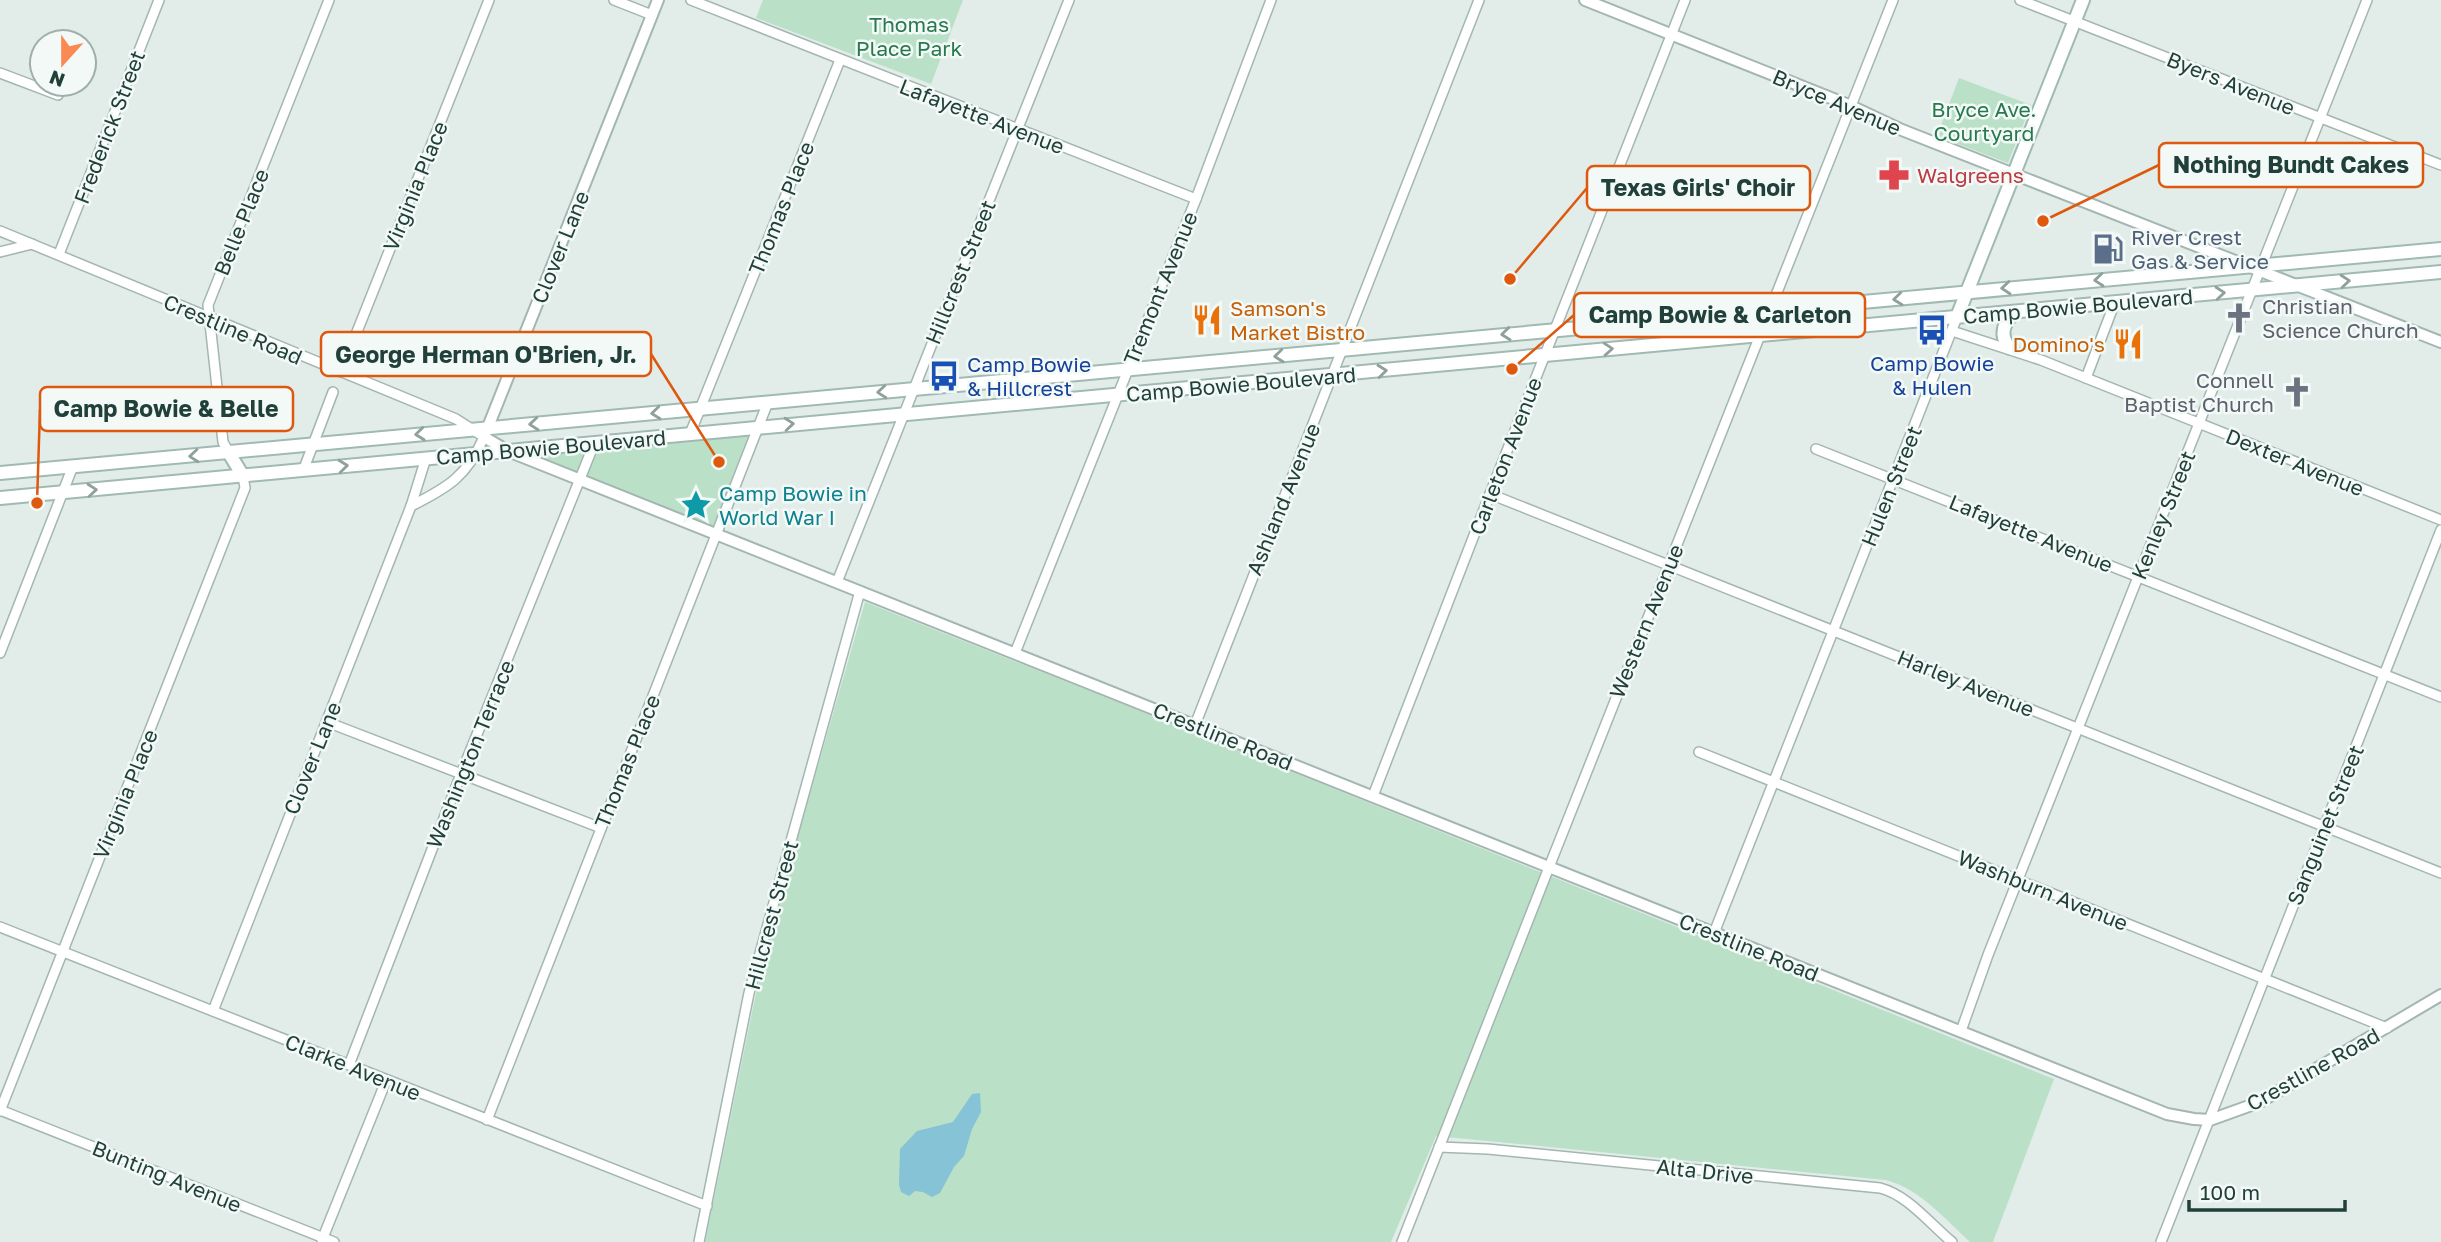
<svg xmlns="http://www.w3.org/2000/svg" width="2441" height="1242" font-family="'Golos Text',sans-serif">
<rect width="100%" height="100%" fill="#e2ede9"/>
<g fill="#bae0c7">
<polygon points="763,0 963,0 931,84 756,18"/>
<polygon points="1959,78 2031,105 2008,163 1937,136"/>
<polygon points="750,436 713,527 538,456"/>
<path d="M865,602l323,128 866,349 -61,163h-23c-25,-23 -50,-53 -84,-62l-450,-44 -45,106h-686l51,-249 31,-119z"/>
</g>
<polygon fill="#87c3d6" points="980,1093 981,1112 972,1129 964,1156 954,1167 940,1193 932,1197 923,1192 915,1191 909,1196 901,1192 899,1185 900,1149 917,1131 953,1122 972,1094"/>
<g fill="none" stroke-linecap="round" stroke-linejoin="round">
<g stroke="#a4b6b1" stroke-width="12">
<g id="minor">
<polyline points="614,0 652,15"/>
<polyline points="691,0 1196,199"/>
<polyline points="2020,0 2441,165"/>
<polyline points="0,73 58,95"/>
<path d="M0,231l456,188 28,18c-17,39 -35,50 -73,69"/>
<polyline points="0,252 32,244"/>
<polyline points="59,254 159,0"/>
<polyline points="1952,331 2041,360 2441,520"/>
<polyline points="341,372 489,0"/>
<polyline points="2086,378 2115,302"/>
<polyline points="690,434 840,60"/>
<polyline points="1816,449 2441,697"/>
<polyline points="229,453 223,442 208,305 329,0"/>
<polyline points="303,471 333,392"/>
<polyline points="1490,494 2441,873"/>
<polyline points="837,582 1069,0"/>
<polyline points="0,653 73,466"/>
<polyline points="1015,653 1196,199 1271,0"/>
<polyline points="327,722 601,828"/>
<polyline points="1195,725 1479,0"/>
<polyline points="1699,752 2387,1028"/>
<polyline points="1373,796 1490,494 1685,0"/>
<polyline points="0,927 707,1206"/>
<polyline points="1714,933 1957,317"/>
<polyline points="213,1011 411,506 426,458"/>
<polyline points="1961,1031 1988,955 2367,0"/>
<polyline points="349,1065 461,774 594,444"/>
<polyline points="0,1110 334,1242"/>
<polyline points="0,1111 245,488 243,476"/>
<polyline points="487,1120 768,402"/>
<path d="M1439,1147l49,2 392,39c28,7 50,36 72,54"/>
<polyline points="322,1240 386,1081"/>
<polyline points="699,1242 749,993 860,591"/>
<path d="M1402,1242c161,-415 328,-827 491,-1242"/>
<polyline points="2161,1242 2441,530"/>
</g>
</g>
<g stroke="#a4b6b1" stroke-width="14">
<g id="tertiary">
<polyline points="658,0 484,437 508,451 2167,1114 2194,1119 2210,1120 2260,1102 2441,995"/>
<polyline points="1585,0 1851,106 1902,130 2441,342"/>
</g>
</g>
<g stroke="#a0bab3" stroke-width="16">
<g id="secondary">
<polyline points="1957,317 2083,0"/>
<path d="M2010,348c-12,-13 -6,-27 6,-36"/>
<polyline points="229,453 243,476"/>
<polyline points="0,473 2441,249"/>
<polyline points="0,498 2441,272"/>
</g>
</g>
<use href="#minor" stroke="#fff" stroke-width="9"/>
<use href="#tertiary" stroke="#fff" stroke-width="10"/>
<use href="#secondary" stroke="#fff" stroke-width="12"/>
</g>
<defs><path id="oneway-chevron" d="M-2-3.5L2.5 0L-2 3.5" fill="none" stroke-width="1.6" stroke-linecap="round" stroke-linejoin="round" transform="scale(1.75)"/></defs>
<g stroke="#90a09c">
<use href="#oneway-chevron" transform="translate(2099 280) rotate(175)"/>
<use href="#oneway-chevron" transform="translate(2345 281) rotate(-5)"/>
<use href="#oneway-chevron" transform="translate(2006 288) rotate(175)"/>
<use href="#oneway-chevron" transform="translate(2220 293) rotate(-5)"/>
<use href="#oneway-chevron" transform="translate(1898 299) rotate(174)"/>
<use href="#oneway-chevron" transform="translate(1506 334) rotate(174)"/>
<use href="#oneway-chevron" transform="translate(1608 349) rotate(-4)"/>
<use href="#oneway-chevron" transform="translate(1279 356) rotate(174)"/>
<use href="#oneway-chevron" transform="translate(1382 371) rotate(-6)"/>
<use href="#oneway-chevron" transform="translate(882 392) rotate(175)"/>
<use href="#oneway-chevron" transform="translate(656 413) rotate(174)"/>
<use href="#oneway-chevron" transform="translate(534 424) rotate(175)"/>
<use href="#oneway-chevron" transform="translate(789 424) rotate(-5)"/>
<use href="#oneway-chevron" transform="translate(420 434) rotate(174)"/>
<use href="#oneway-chevron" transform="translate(194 456) rotate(175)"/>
<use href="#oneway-chevron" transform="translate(343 466) rotate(-6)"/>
<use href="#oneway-chevron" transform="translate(92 490) rotate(-5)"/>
</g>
<defs>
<g id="pharmacy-bare" transform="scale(2.415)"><path d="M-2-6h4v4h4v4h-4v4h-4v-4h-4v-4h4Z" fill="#e0444e" stroke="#f3f9f7" stroke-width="2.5" paint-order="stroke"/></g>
<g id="fuel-bare" transform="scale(2.415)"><path d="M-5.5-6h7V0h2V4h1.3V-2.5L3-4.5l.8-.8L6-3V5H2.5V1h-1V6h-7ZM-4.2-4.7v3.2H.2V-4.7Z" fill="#5c6f8a" stroke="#f3f9f7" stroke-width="2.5" paint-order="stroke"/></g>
<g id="church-bare" transform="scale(2.415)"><path d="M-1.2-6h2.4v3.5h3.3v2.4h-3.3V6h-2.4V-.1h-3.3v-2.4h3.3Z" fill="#6b7280" stroke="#f3f9f7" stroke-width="2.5" paint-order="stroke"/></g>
<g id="restaurant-bare" transform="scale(2.415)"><path d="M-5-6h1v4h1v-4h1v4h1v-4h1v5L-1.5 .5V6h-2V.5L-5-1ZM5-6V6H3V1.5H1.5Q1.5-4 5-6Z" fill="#e8710a" stroke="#f3f9f7" stroke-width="2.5" paint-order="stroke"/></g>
<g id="bus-bare" transform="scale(2.415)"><path d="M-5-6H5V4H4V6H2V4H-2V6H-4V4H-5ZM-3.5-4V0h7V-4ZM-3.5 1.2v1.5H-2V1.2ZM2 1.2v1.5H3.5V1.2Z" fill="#1a4fb4" stroke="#f3f9f7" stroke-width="2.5" paint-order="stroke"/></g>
<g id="sight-bare" transform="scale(2.415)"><path d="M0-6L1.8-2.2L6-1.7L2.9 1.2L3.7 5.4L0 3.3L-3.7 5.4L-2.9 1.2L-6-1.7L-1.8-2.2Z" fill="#0f9aa8" stroke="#f3f9f7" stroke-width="2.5" paint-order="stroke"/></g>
</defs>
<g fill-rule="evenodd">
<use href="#pharmacy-bare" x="1894" y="175"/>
<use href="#fuel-bare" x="2108" y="249"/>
<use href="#church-bare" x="2239" y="318"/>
<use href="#restaurant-bare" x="1207" y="320"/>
<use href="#bus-bare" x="1932" y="330"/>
<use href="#restaurant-bare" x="2128" y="344"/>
<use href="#bus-bare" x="944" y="376"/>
<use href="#church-bare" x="2297" y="392"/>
<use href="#sight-bare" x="696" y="505"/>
</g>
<g text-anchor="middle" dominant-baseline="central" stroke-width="5" stroke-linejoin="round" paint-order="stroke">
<g font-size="21" fill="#28794e" stroke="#f3f9f7">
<text x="909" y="24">Thomas<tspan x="909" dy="24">Place Park</tspan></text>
<text x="1984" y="109">Bryce Ave.<tspan x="1984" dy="24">Courtyard</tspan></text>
</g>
<g font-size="21" fill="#21403a" stroke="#f3f9f7">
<text transform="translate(2231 83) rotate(22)">Byers Avenue</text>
<text transform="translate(1837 102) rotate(23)">Bryce Avenue</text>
<text transform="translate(982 116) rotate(21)">Lafayette Avenue</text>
<text transform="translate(109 127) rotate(-69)">Frederick Street</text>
<text transform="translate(415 186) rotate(-68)">Virginia Place</text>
<text transform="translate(781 208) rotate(-68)">Thomas Place</text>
<text transform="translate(241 222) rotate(-68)">Belle Place</text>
<text transform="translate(560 247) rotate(-68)">Clover Lane</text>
<text transform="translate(960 272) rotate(-68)">Hillcrest Street</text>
<text transform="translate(1160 288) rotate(-68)">Tremont Avenue</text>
<text transform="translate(2078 306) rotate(-5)">Camp Bowie Boulevard</text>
<text transform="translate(233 329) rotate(23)">Crestline Road</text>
<text transform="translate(1241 384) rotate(-5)">Camp Bowie Boulevard</text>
<text transform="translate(551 447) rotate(-5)">Camp Bowie Boulevard</text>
<text transform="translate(1505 456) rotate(-69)">Carleton Avenue</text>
<text transform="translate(2295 462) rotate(22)">Dexter Avenue</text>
<text transform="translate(1891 486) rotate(-68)">Hulen Street</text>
<text transform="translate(1283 499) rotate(-68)">Ashland Avenue</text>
<text transform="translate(2163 515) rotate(-68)">Kenley Street</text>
<text transform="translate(2031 533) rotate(22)">Lafayette Avenue</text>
<text transform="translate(1646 621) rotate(-68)">Western Avenue</text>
<text transform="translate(1966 683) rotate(22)">Harley Avenue</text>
<text transform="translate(1223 736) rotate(22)">Crestline Road</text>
<text transform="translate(470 754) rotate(-68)">Washington Terrace</text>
<text transform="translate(312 758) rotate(-68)">Clover Lane</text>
<text transform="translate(627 761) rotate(-68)">Thomas Place</text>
<text transform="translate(125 794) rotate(-68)">Virginia Place</text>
<text transform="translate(2325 825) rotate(-68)">Sanguinet Street</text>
<text transform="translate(2043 890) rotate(22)">Washburn Avenue</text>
<text transform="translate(771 915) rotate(-75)">Hillcrest Street</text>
<text transform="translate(1749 947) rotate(22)">Crestline Road</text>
<text transform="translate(353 1067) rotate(22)">Clarke Avenue</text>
<text transform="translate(2313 1069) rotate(-29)">Crestline Road</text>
<text transform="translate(1705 1171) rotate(6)">Alta Drive</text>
<text transform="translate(167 1176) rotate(22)">Bunting Avenue</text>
</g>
<g font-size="21" fill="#be3a42" stroke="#f3f9f7" text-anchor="start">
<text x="1917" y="175">Walgreens</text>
</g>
<g font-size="21" fill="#4e5e75" stroke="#f3f9f7" text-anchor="start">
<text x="2131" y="237">River Crest<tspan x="2131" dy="24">Gas &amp; Service</tspan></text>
</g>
<g font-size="21" fill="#5b616d" stroke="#f3f9f7" text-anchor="start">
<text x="2262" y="306">Christian<tspan x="2262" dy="24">Science Church</tspan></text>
<text x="2274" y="380" text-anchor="end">Connell<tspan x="2274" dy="24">Baptist Church</tspan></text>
</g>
<g font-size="21" fill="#c56008" stroke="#f3f9f7" text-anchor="start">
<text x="1230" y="308">Samson's<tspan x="1230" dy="24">Market Bistro</tspan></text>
<text x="2105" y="344" text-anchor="end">Domino's</text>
</g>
<g font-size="21" fill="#164399" stroke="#f3f9f7">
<text x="1932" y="363">Camp Bowie<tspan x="1932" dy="24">&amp; Hulen</tspan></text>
<text x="967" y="364" text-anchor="start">Camp Bowie<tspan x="967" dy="24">&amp; Hillcrest</tspan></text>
</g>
<g font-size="21" fill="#0d838f" stroke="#f3f9f7" text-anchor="start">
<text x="719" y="493">Camp Bowie in<tspan x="719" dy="24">World War I</tspan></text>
</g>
</g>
<path fill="none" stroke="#de580e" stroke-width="2.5" d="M2043 221L2159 165M1510 279L1587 188M1512 369L1574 315M719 462L651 354M37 503L40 409"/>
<g fill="#de580e" stroke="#f3f9f7" stroke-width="2.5">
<circle cx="2043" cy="221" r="7"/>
<circle cx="1510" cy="279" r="7"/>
<circle cx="1512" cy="369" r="7"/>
<circle cx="719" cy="462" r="7"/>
<circle cx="37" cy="503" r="7"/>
</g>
<g fill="#f3f9f7" stroke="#de580e" stroke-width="2.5">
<rect x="2159" y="143" width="264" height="44" rx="7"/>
<rect x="1587" y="166" width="223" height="44" rx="7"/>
<rect x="1574" y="293" width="291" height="44" rx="7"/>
<rect x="321" y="332" width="330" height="44" rx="7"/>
<rect x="40" y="387" width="253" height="44" rx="7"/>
</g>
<g font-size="23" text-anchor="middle" font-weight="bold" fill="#21403a">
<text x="2291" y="173">Nothing Bundt Cakes</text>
<text x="1698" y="196">Texas Girls' Choir</text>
<text x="1720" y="323">Camp Bowie &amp; Carleton</text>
<text x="486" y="363">George Herman O'Brien, Jr.</text>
<text x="166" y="417">Camp Bowie &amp; Belle</text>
</g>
<g transform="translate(63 63) rotate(201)"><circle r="33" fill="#f3f9f7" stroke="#9fafab" stroke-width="2"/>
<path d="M0-5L12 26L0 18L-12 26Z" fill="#fa8a54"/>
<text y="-10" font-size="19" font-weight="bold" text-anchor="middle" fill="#21403a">N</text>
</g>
<path d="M2189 1200v10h156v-10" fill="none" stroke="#21403a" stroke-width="3.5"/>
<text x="2200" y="1200" font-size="21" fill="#21403a" stroke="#f3f9f7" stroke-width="5" paint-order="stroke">100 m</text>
</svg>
